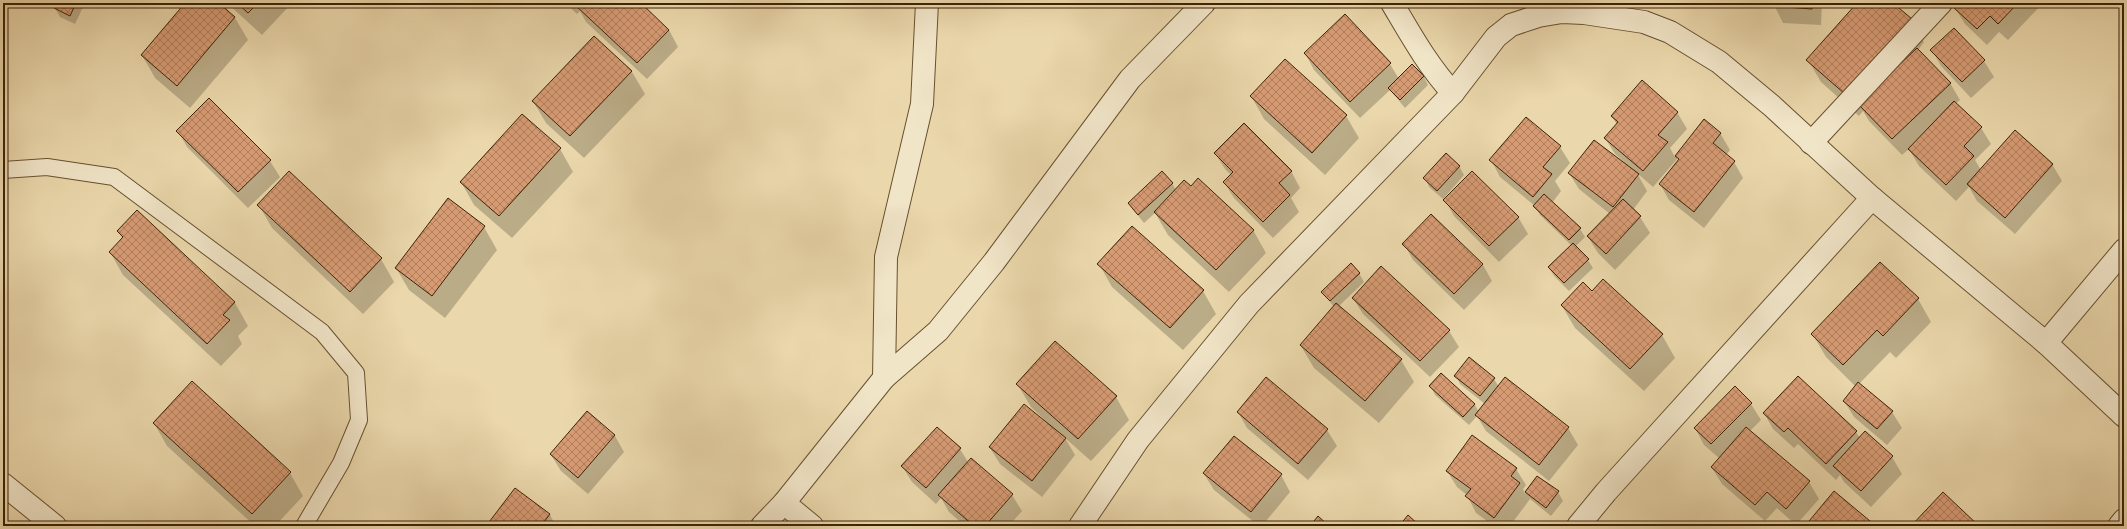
<svg xmlns="http://www.w3.org/2000/svg" width="2127" height="529" font-family="'IM FELL Double Pica',serif">
<defs>
<pattern id="building-cross-hatch" width="8" height="8" patternUnits="userSpaceOnUse"><rect width="8" height="8" fill="#d79b74"/><path d="M0 0l8 8M0 8l8-8" fill="none" stroke="#b07e5d"/></pattern>
</defs>
<rect width="100%" height="100%" fill="#ead7ab"/>
<filter id="stains"><feTurbulence type="fractalNoise" baseFrequency=".005" numOctaves="4"/><feColorMatrix values="0 0 0 0 .2 0 0 0 0 .09 0 0 0 0 .02 0 0 0 .5 -.17"/></filter>
<radialGradient id="worn" r=".72"><stop offset=".6" stop-color="#630" stop-opacity="0"/><stop offset="1" stop-color="#630" stop-opacity=".3"/></radialGradient>
<g fill="#0003">
<polygon points="57,3 85,3 75,24 60,17 55,8"/>
<polygon points="187,3 217,3 235,18 248,40 190,108 155,78 142,55"/>
<polygon points="227,3 292,3 262,35"/>
<polygon points="565,3 639,3 669,30 678,47 647,79 586,22 580,11 577,14"/>
<polygon points="1459,3 1467,3 1463,7"/>
<polygon points="1773,3 1822,3 1821,25 1783,23"/>
<polygon points="1858,3 1892,3 1911,20 1924,42 1918,50 1950,83 1960,100 1955,104 1981,128 1991,144 1975,160 1981,170 2052,164 2062,181 2015,234 1977,201 1969,187 1956,201 1919,166 1909,149 1902,155 1869,121 1863,111 1859,116 1821,82 1808,60"/>
<polygon points="1960,3 2043,3 2008,40 1999,32 1987,45 1965,24 1955,8"/>
<polygon points="1345,16 1390,64 1399,79 1412,66 1424,77 1428,85 1405,108 1390,90 1360,118 1314,70 1305,53"/>
<polygon points="1954,29 1984,61 1994,77 1971,98 1941,66 1932,50"/>
<polygon points="594,37 632,72 645,94 584,158 546,123 533,101"/>
<polygon points="1251,96 1346,116 1359,138 1325,175 1264,119"/>
<polygon points="209,100 270,161 280,177 248,208 187,147 178,131"/>
<polygon points="1677,112 1687,129 1670,148 1675,157 1704,121 1720,133 1730,150 1726,155 1734,162 1743,178 1704,228 1669,200 1660,184 1679,160 1678,158 1653,187 1637,173 1647,191 1633,210 1640,217 1650,233 1615,270 1598,253 1588,237 1610,214 1579,189 1569,173 1624,162 1615,154 1605,138 1617,125 1612,116"/>
<polygon points="1527,119 1560,147 1570,163 1555,181 1561,191 1552,203 1580,229 1585,237 1575,247 1588,260 1593,268 1569,291 1554,276 1549,268 1572,246 1540,215 1535,206 1500,177 1491,160"/>
<polygon points="560,149 573,172 512,238 474,205 461,182"/>
<polygon points="1215,153 1291,171 1300,188 1291,198 1299,212 1273,238 1234,198 1224,182 1231,175 1225,169"/>
<polygon points="1459,166 1464,175 1443,199 1429,187 1425,178"/>
<polygon points="289,173 381,259 394,282 363,314 272,228 259,205"/>
<polygon points="1172,183 1176,190 1253,230 1266,253 1229,292 1168,235 1155,213 1144,223 1129,204"/>
<polygon points="448,200 484,227 497,250 445,318 409,290 396,268"/>
<polygon points="1445,200 1518,217 1528,234 1499,262 1454,216"/>
<polygon points="137,211 235,303 248,326 238,336 242,344 221,366 123,275 110,252 123,239 118,231"/>
<polygon points="1431,216 1483,265 1492,281 1464,310 1413,260 1404,244"/>
<polygon points="1133,227 1203,291 1216,314 1183,350 1112,287 1099,264"/>
<polygon points="1880,264 1918,299 1931,322 1896,358 1890,352 1859,384 1892,412 1902,428 1887,445 1854,417 1844,401 1856,387 1826,357 1813,335"/>
<polygon points="1359,273 1364,282 1339,306 1401,360 1414,382 1379,423 1314,368 1301,346 1334,307 1322,292"/>
<polygon points="1592,292 1662,335 1675,358 1644,391 1575,328 1562,306"/>
<polygon points="1353,298 1449,331 1459,347 1430,377 1363,314"/>
<polygon points="1055,343 1116,397 1129,420 1091,461 1065,438 1075,455 1042,497 1000,464 990,448 1049,424 1031,407 1018,385"/>
<polygon points="1441,375 1475,405 1479,412 1485,404 1460,384 1456,376 1494,379 1499,387 1505,379 1568,428 1578,445 1549,481 1486,431 1477,416 1469,425 1435,395 1431,387"/>
<polygon points="1798,377 1856,432 1860,438 1865,432 1892,457 1902,474 1871,507 1844,482 1840,475 1836,480 1798,444 1794,448 1773,429 1764,413"/>
<polygon points="192,382 290,473 303,496 275,526 255,526 167,446 154,423"/>
<polygon points="1735,388 1751,404 1761,420 1750,431 1809,482 1819,499 1796,525 1777,508 1765,521 1722,484 1712,468 1720,459 1704,445 1695,428"/>
<polygon points="1238,412 1327,430 1337,446 1308,480 1247,428"/>
<polygon points="587,413 615,436 624,452 588,494 561,471 551,455"/>
<polygon points="937,428 960,449 968,462 1012,495 1022,511 1009,526 965,526 949,512 941,498 936,504 912,482 902,466"/>
<polygon points="1516,469 1526,485 1523,489 1525,494 1538,477 1558,492 1563,501 1551,516 1530,499 1510,526 1494,526 1476,513 1467,495 1457,487 1447,471"/>
<polygon points="1204,474 1281,475 1290,492 1262,526 1259,526 1214,490"/>
<polygon points="515,489 550,515 556,526 487,526"/>
</g>
<g fill="url(#building-cross-hatch)" stroke="#3d2306">
<polygon points="56,3 76,3 70,16 54,8"/>
<polygon points="185,3 219,3 235,17 177,86 141,55"/>
<polygon points="237,3 258,3 248,13"/>
<polygon points="577,3 641,3 669,30 637,63 575,5"/>
<polygon points="1772,3 1813,3 1812,9 1772,6"/>
<polygon points="1857,3 1893,3 1912,19 1845,94 1806,60"/>
<polygon points="1958,3 2018,3 1998,24 1990,16 1977,29 1954,8"/>
<polygon points="1345,14 1391,63 1350,102 1304,53"/>
<polygon points="1954,28 1985,60 1962,82 1930,50"/>
<polygon points="594,36 632,71 570,136 532,101"/>
<polygon points="1917,48 1951,83 1892,139 1858,104"/>
<polygon points="1285,59 1347,115 1312,153 1250,96"/>
<polygon points="1412,64 1424,76 1400,100 1388,88"/>
<polygon points="1642,80 1678,112 1658,135 1668,142 1643,171 1604,138 1618,122 1611,116"/>
<polygon points="209,98 271,160 238,192 176,131"/>
<polygon points="1954,101 1982,127 1964,146 1974,156 1946,185 1908,149"/>
<polygon points="522,114 561,148 499,216 460,182"/>
<polygon points="1526,117 1561,146 1543,167 1552,174 1533,197 1489,160"/>
<polygon points="1704,119 1721,133 1713,143 1735,161 1694,212 1659,184 1679,159 1675,156"/>
<polygon points="1244,123 1292,171 1279,183 1290,195 1263,222 1223,182 1233,172 1214,153"/>
<polygon points="2015,130 2053,164 2005,218 1967,184"/>
<polygon points="1594,140 1639,174 1613,207 1568,173"/>
<polygon points="1446,153 1460,166 1437,191 1423,178"/>
<polygon points="289,171 382,258 350,292 257,205"/>
<polygon points="1162,171 1173,183 1138,215 1128,203"/>
<polygon points="1472,171 1519,217 1489,246 1443,200"/>
<polygon points="1198,178 1254,230 1216,270 1154,212 1184,180 1191,186"/>
<polygon points="1544,194 1581,228 1569,240 1533,206"/>
<polygon points="448,198 485,226 432,296 395,268"/>
<polygon points="1623,199 1641,216 1606,254 1587,236"/>
<polygon points="137,210 235,302 223,315 230,320 207,344 109,252 123,237 117,231"/>
<polygon points="1431,214 1483,264 1454,294 1402,244"/>
<polygon points="1132,226 1204,290 1170,328 1097,264"/>
<polygon points="1573,243 1589,259 1564,283 1548,267"/>
<polygon points="1880,262 1919,298 1883,336 1877,330 1843,365 1811,334"/>
<polygon points="1351,263 1360,273 1330,301 1321,292"/>
<polygon points="1381,266 1450,330 1420,361 1352,298"/>
<polygon points="1603,279 1663,334 1630,369 1561,305 1583,282 1592,291"/>
<polygon points="1336,303 1402,359 1365,401 1300,345"/>
<polygon points="1055,341 1117,396 1078,439 1016,384"/>
<polygon points="1469,357 1495,378 1480,396 1454,376"/>
<polygon points="1441,373 1475,404 1463,417 1429,386"/>
<polygon points="1798,376 1857,431 1826,464 1788,428 1784,432 1763,413"/>
<polygon points="1266,377 1328,429 1298,464 1237,412"/>
<polygon points="1505,377 1569,427 1539,465 1475,415"/>
<polygon points="192,381 291,472 252,514 153,423"/>
<polygon points="1858,382 1893,411 1877,429 1843,401"/>
<polygon points="1735,386 1752,403 1711,444 1694,428"/>
<polygon points="1024,404 1066,438 1032,481 989,447"/>
<polygon points="587,411 615,435 578,478 550,454"/>
<polygon points="937,427 961,448 926,488 901,466"/>
<polygon points="1746,427 1810,481 1786,509 1767,492 1755,505 1711,467"/>
<polygon points="1865,431 1893,456 1861,491 1833,466"/>
<polygon points="1472,435 1517,468 1511,476 1520,483 1494,518 1465,496 1471,489 1446,471"/>
<polygon points="1234,436 1282,474 1251,512 1203,473"/>
<polygon points="971,458 1013,494 985,526 974,526 938,495"/>
<polygon points="1537,476 1559,491 1546,508 1525,492"/>
<polygon points="515,488 550,514 541,526 486,526"/>
<polygon points="1834,491 1876,526 1805,526"/>
<polygon points="1943,492 1979,526 1911,526"/>
<polygon points="1408,515 1420,526 1399,526"/>
<polygon points="1318,516 1329,526 1310,526"/>
</g>
<g fill="none" stroke-linecap="round" stroke-linejoin="round">
<g stroke="#68502f" stroke-width="18">
<polyline id="lane" points="3,170 47,167 114,177 322,332 356,373 359,420 341,463 304,526"/>
</g>
<g stroke="#68502f" stroke-width="24">
<g id="street">
<path d="M1392,3c19,32 36,63 61,90"/>
<polyline points="1811,143 1941,3"/>
<polyline points="2046,343 2124,250"/>
<polyline points="884,378 886,257 922,104 927,3"/>
<polyline points="3,484 55,526"/>
<polyline points="784,503 812,526"/>
<polyline points="762,526 784,503 884,378 938,331 994,262 1130,79 1204,3"/>
<polyline points="1080,526 1138,440 1249,304 1453,93 1496,37 1511,25 1538,16 1562,12 1584,13 1644,22 1670,32 1719,62 1772,106 1872,198 2046,343 2124,416"/>
<polyline points="1578,526 1606,492 1872,198"/>
<polyline points="2119,526 2124,520"/>
</g>
</g>
<use href="#lane" stroke="#f1e5c8" stroke-width="16"/>
<use href="#street" stroke="#f1e5c8" stroke-width="22"/>
</g>
<rect width="2127" height="529" fill="none" stroke="#ead7ab" stroke-width="16"/>
<rect x="4" y="4" width="2119" height="521" fill="none" stroke="#3d2306" stroke-width="2"/>
<rect x="8" y="8" width="2111" height="513" fill="none" stroke="#3d2306"/>
<rect width="100%" height="100%" filter="url(#stains)"/>
<rect width="100%" height="100%" fill="url(#worn)"/>
</svg>
